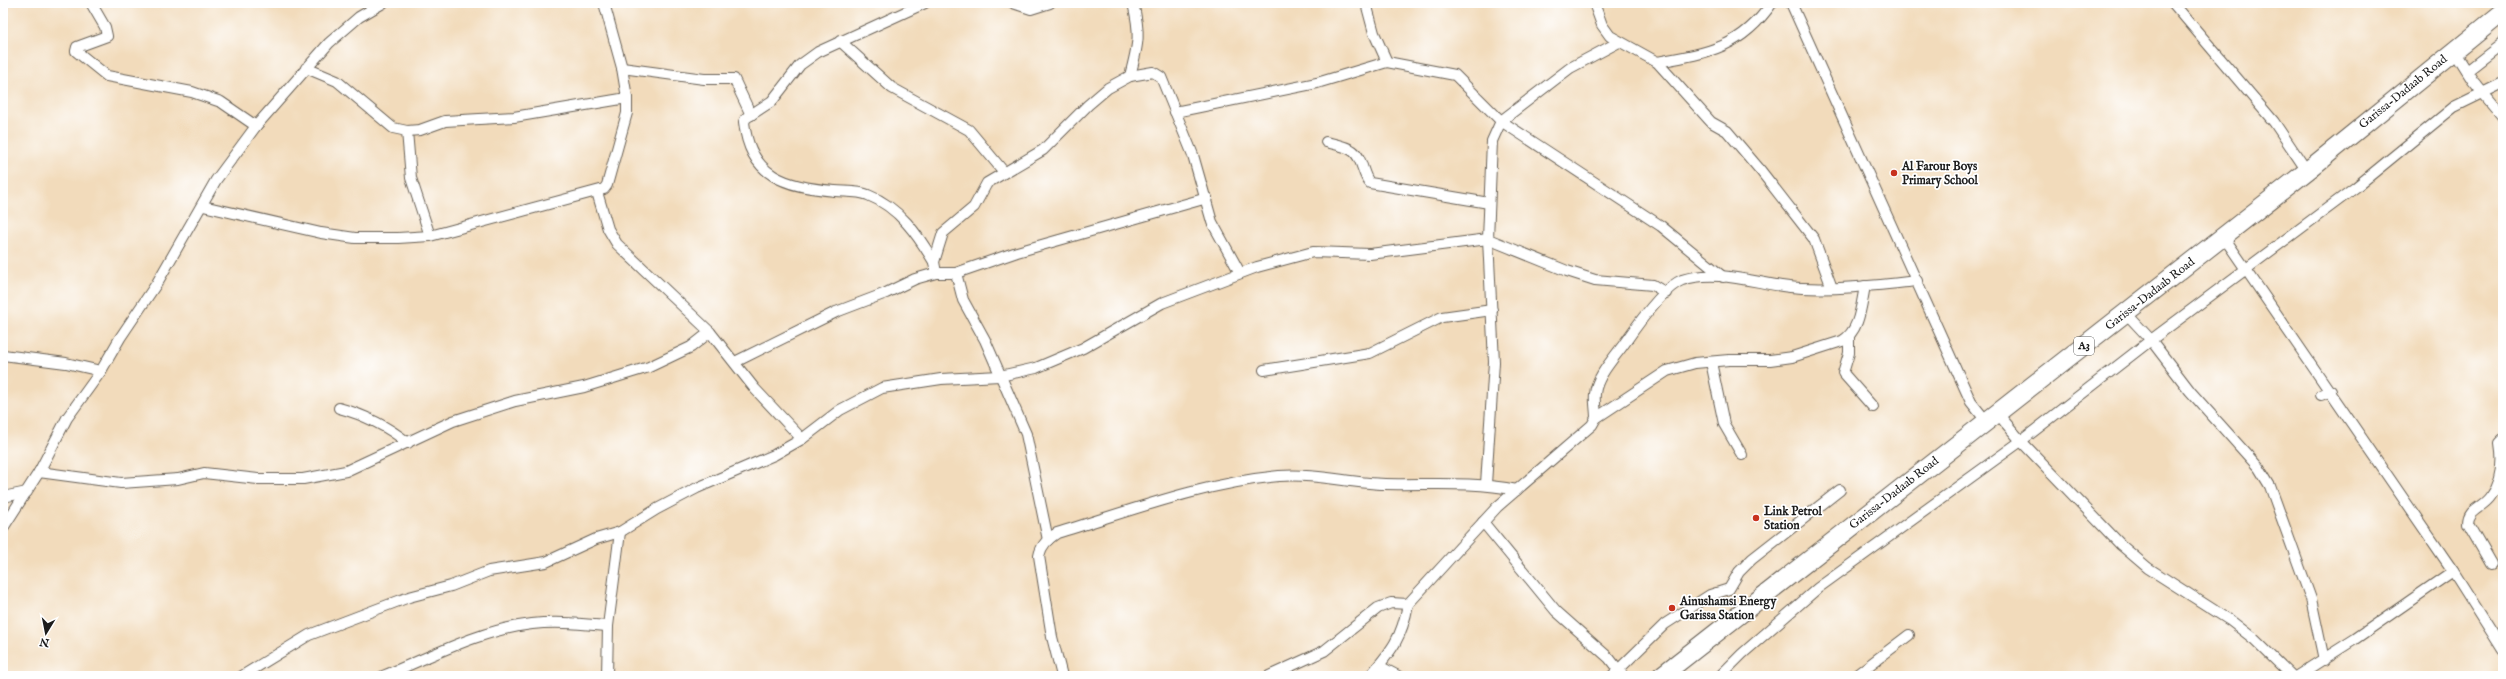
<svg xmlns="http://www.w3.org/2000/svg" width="2506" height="679" font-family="'IM FELL English',serif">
<rect width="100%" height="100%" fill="#fff"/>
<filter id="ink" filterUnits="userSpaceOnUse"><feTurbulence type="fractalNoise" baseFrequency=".025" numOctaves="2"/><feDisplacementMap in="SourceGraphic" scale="8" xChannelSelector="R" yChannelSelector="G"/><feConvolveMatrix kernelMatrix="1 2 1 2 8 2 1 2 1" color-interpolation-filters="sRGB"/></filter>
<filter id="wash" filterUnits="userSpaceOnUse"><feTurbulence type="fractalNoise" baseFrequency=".012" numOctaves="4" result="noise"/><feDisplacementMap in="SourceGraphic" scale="16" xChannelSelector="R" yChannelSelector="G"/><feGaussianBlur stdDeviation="0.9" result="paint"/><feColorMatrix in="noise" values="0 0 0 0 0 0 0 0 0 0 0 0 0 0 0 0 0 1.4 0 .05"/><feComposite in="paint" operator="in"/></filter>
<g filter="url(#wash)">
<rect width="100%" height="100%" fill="#f2dbbb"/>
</g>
<g filter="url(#ink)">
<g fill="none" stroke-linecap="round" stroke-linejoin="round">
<g stroke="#675f54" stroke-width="12">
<g id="street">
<polyline points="91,3 105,27 107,36 77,47 76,51 107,76 192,92 221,102 256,126"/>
<path d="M925,3l-107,49 -18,13 -28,36 -26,17 -2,4c6,55 42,65 91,69 11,1 24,0 33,4 31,12 50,40 66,67"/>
<polyline points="1013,3 1031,9 1050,3"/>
<polyline points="1366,3 1374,33 1387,62 1455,75 1501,121 1661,226 1723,277"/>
<polyline points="1594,3 1602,25 1610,36 1657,62 1711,122 1727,131 1761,171 1814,239 1832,288"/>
<polyline points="1791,3 1961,380 1971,402 1987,422"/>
<polyline points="2173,3 2274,122 2307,171"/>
<polyline points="840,41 892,88 969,130 1004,172"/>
<polyline points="2454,51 2473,81 2503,117"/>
<path d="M1657,62c51,-9 84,-14 115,-59"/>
<polyline points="306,68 337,81 393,128 407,131 411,178 430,236"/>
<polyline points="622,68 704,79 734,79 751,115"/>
<polyline points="2467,71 2503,43"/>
<path d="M1130,76c8,-32 11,-40 3,-73"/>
<polyline points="1175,112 1317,83 1387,62"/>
<polyline points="407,131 420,130 445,121 514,117 627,98"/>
<path d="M1326,142c8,2 20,4 27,9 10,7 9,24 17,32l119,20"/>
<polyline points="597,192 608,229 617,244 710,332 755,389 802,439"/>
<polyline points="203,206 321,233 355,238 398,238 430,236 604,189 607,185 627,113 627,98 622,68 604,3"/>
<polyline points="2223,236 2453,571 2503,650"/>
<polyline points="936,273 934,262 943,233 974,207 987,183 1043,150 1088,105 1108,88 1130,76 1153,72 1161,77 1193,155 1212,222 1240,273"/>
<polyline points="956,273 963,300 985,340 1026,434 1048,540"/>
<polyline points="2125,312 2151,340 2190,391 2259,468 2270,486 2311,599 2324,660"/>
<polyline points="1849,337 1849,353 1843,373 1873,407"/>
<polyline points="3,355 66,363 101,371"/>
<polyline points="735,362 836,312 886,293 915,279 936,273 956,273 1017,252 1207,198"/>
<polyline points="1711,362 1724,424 1742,455"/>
<polyline points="1264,370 1370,353 1442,317 1492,310"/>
<polyline points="2321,395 2331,391"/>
<path d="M339,408c26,7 48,18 69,35"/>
<polyline points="1998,414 2021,441 2121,545 2148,568 2231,621 2254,639 2292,676"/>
<path d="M1596,418c0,-8 -2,-17 -1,-24 1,-17 19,-36 29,-50 11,-16 40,-57 58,-64 38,-13 82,7 120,8 38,2 77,-3 115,-7"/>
<polyline points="39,472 121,483 178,479 204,473 258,479 303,479 346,471 453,421 515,401 584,387 649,367 691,347 710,332"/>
<polyline points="1486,484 1494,362 1488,239 1492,141 1501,121 1514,111 1570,68 1619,42"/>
<polyline points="3,497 27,492"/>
<polyline points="1483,522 1556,611 1609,658 1623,676"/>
<polyline points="3,528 39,472 67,418 101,371 120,338 157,283 216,180 256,126 329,43 359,17 383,3"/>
<path d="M2491,564l-23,-40c0,-15 14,-16 22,-27 12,-16 13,-36 10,-54l3,-3"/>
<polyline points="1379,666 1398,676"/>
<polyline points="242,676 309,635 409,597 451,586 489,571 546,562 596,539 620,532 657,509 697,488 774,455 802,439 840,410 882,388 941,379 1000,376 1036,368 1083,348 1162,303 1257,267 1313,252 1370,254 1488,239 1567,271 1595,280 1653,285 1666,293"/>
<path d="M383,676c48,-19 96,-46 149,-52 25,-3 51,0 76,2"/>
<polyline points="607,676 608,626 620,532"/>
<path d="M1062,676l-10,-39 -13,-81c2,-11 9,-17 18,-23 73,-22 146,-50 222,-57 36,-3 70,7 106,8 45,1 86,-3 132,6"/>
<polyline points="1269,676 1324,651 1378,608 1391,603 1408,604"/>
<path d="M1370,676c22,-26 32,-38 38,-72l89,-97 95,-82 4,-7 71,-47 28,-8 34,-3h41l22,-3 50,-16c18,-10 19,-36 23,-55"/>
<polyline points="1612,676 1665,624 1710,595 1729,589 1739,572 1752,559 1840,490"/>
<polyline points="1720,676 1742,654 1818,588 2021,441 2151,340 2356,187 2454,107 2503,83"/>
<polyline points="1855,676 1909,635"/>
<polyline points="2297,676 2355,639 2453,571"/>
</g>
</g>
<g stroke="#675f54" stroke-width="20">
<polyline id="highway" points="1661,676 2307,171 2503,12"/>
</g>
<use href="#street" stroke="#fff" stroke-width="10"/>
<use href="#highway" stroke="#fff" stroke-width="18"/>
</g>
</g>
<g fill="#c8321e" stroke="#fff" stroke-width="1.5">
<circle cx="1894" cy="173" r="4"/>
<circle cx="1756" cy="518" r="4"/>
<circle cx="1672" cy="608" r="4"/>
</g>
<g text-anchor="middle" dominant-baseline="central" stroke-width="3.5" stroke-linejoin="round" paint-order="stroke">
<rect fill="#fff" stroke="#606060" stroke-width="1" x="2074" y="337" width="20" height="18" rx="3"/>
<g font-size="11" font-weight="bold" fill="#1c1c1c">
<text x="2084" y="346">A3</text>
</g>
<g font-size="12" fill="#1c1c1c" stroke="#fff">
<text transform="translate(2403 92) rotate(-39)">Garissa-Dadaab Road</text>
<text transform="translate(2150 294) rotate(-38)">Garissa-Dadaab Road</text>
<text transform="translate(1894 493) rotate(-38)">Garissa-Dadaab Road</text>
</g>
<g font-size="12" font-weight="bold" fill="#1c1c1c" stroke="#fff" text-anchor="start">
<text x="1902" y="166">Al Farour Boys<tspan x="1902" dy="14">Primary School</tspan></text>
<text x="1764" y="511">Link Petrol<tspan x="1764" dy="14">Station</tspan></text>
<text x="1680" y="601">Ainushamsi Energy<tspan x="1680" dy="14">Garissa Station</tspan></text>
</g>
</g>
<rect width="2506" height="679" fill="none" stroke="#fff" stroke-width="16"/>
<g transform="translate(46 633) rotate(190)" stroke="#ffffff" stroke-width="3" paint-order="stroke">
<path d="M0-3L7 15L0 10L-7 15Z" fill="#1c1c1c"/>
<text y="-6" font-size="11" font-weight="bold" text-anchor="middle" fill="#1c1c1c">N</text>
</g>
</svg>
